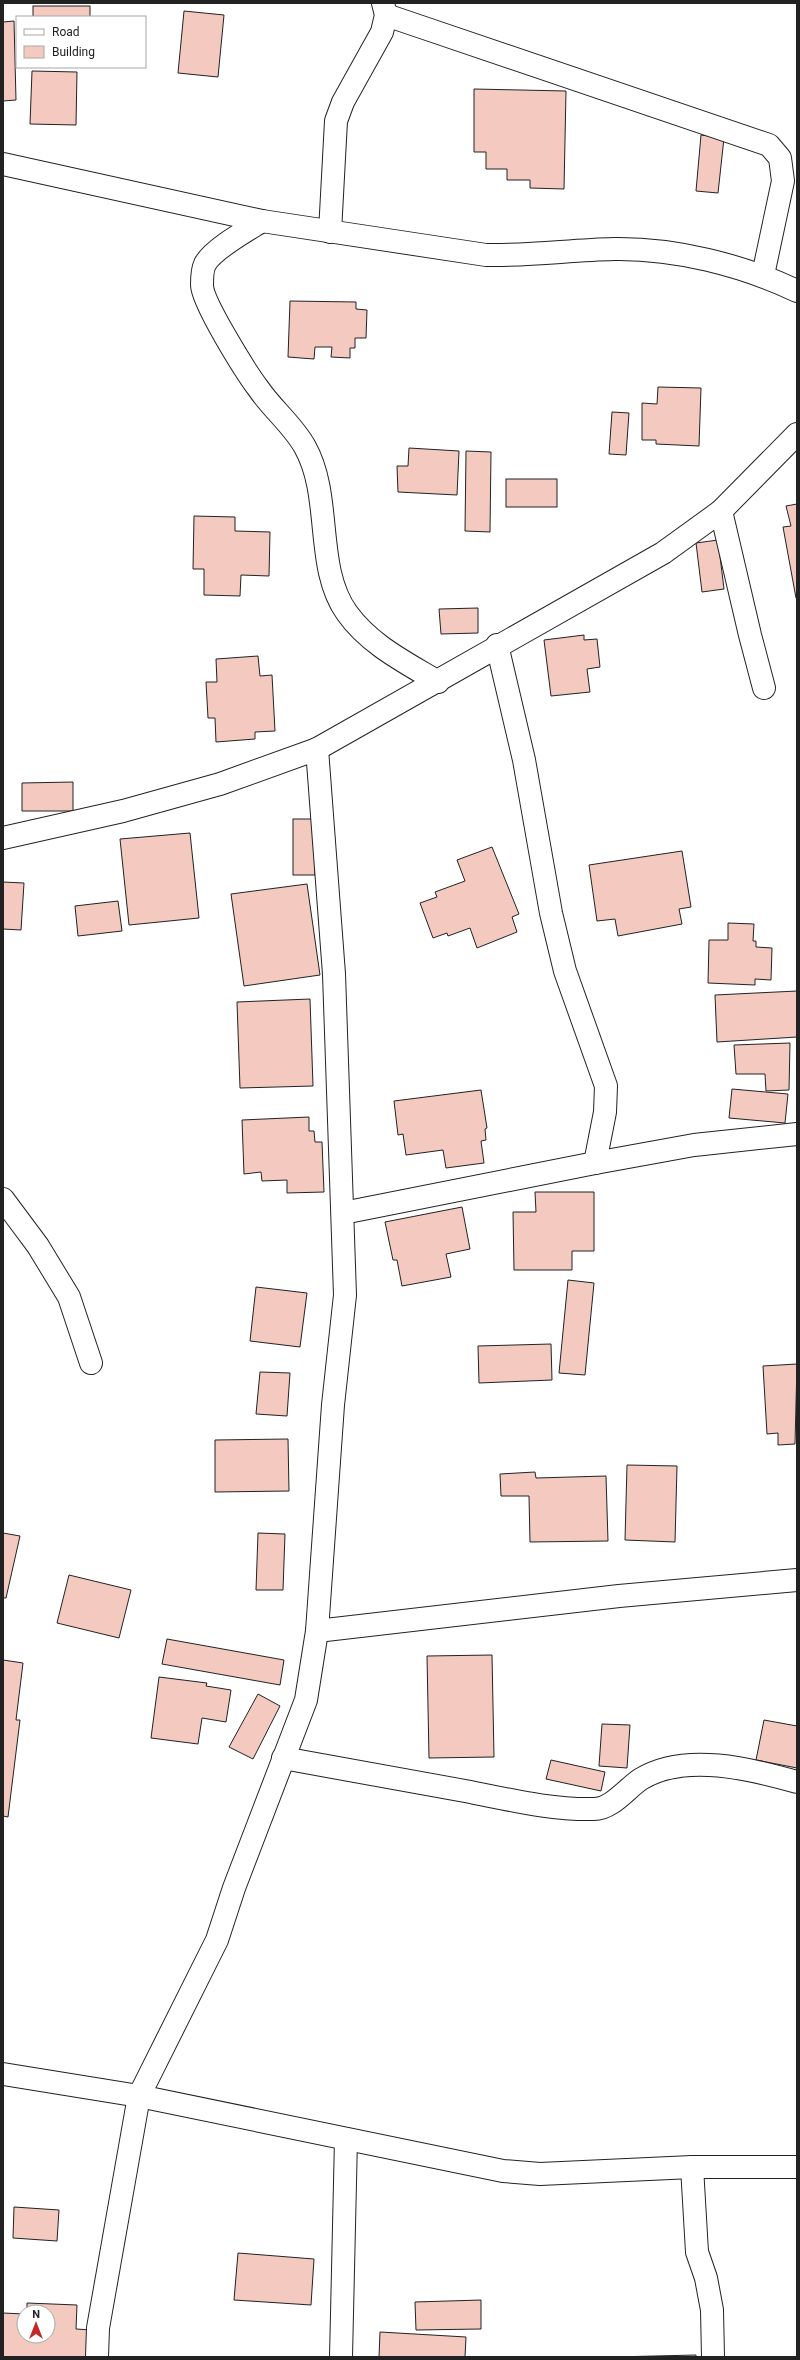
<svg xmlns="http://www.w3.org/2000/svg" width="800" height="2360" font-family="Roboto,sans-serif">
<rect width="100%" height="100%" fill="#fff"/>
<g fill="#f3c9c0" stroke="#222">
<rect x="33" y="6" width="57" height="11"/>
<polygon points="184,11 224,15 218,77 178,73"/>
<polygon points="14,21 16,100 3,101 3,22"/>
<polygon points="32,71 77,72 76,125 30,124"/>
<polygon points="474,89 566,91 564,189 530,188 530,180 507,180 507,169 486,169 486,152 474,152"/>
<polygon points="701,135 724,138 718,193 696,191"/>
<polygon points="290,301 356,302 356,309 367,310 366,338 355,338 355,348 350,348 350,358 331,357 332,347 315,347 314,359 288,357"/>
<polygon points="658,387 701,388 699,446 656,444 656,440 642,440 642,403 657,404"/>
<polygon points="612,412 629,413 626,455 609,454"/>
<polygon points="409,448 459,451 457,495 398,492 397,466 408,466"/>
<polygon points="466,451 491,452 490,532 465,531"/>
<rect x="506" y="479" width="51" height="28"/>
<polygon points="797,504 797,598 796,598 783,527 791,526 786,506"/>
<polygon points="194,516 235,517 235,531 270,532 269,576 241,575 240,596 204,595 204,569 193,569"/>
<polygon points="718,540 724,589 702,592 696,543"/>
<polygon points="478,608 478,633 441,634 439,609"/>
<polygon points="584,635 584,640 597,639 600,667 587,669 590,692 551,696 544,640"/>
<polygon points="258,656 260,676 272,675 275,731 255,732 255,739 216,742 215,718 208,718 206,682 217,682 216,659"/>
<polygon points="73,782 73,811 22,811 22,783"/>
<rect x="293" y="819" width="22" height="56"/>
<polygon points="190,833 199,918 129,925 120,839"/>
<polygon points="492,847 519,914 512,917 517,932 477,948 470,928 448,936 447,933 433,938 420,903 437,897 435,892 465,881 457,860"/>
<polygon points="682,851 691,907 679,909 682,924 618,936 615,919 597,921 589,865"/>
<polygon points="3,882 24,883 21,930 3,929"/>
<polygon points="307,884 320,975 244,986 231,894"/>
<polygon points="118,901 122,931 78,936 75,906"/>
<polygon points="728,923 754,924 753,941 756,941 756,947 772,948 771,980 755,979 755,985 708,983 709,940 728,940"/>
<polygon points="797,991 797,1037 717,1042 715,995"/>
<polygon points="310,999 313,1086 240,1088 237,1002"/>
<polygon points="790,1043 789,1090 766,1091 765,1074 736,1074 734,1045"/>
<polygon points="732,1089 788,1094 785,1123 729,1118"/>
<polygon points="481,1090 487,1128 485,1129 486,1140 481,1141 484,1163 446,1168 443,1150 406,1155 403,1134 398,1135 394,1101"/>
<polygon points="309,1117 309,1131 314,1131 315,1142 322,1142 324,1192 287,1193 287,1180 262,1181 261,1172 244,1174 242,1120"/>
<polygon points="535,1192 594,1192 594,1251 572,1251 572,1270 514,1270 513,1212 536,1212"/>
<polygon points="462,1207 470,1249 446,1254 451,1277 402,1286 397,1260 393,1260 385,1222"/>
<polygon points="568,1280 594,1283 585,1375 559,1373"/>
<polygon points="256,1287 307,1293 300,1347 250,1341"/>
<polygon points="551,1344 552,1380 479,1383 478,1346"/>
<polygon points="797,1364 795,1444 778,1445 778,1433 767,1434 763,1366"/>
<polygon points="260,1372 290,1373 287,1416 256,1414"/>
<polygon points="288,1439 289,1491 215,1492 215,1440"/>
<polygon points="627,1465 677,1466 675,1542 625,1540"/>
<polygon points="535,1472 536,1478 606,1476 608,1541 530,1542 529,1496 501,1496 500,1474"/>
<polygon points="3,1533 20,1536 6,1598 3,1598"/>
<polygon points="258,1533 285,1534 283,1590 256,1590"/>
<polygon points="69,1575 131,1590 119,1638 57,1623"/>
<polygon points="167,1639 284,1660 280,1685 162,1664"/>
<polygon points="492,1655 494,1757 429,1758 427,1656"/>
<polygon points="3,1660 23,1663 16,1720 20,1720 8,1817 3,1816"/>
<polygon points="159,1677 207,1683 206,1686 231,1690 226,1722 202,1718 198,1744 151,1738"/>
<polygon points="258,1694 280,1706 253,1759 229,1747"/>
<polygon points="764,1720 797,1726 797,1768 756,1760"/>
<polygon points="602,1724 630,1725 627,1768 599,1766"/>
<polygon points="551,1760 605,1772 601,1791 546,1779"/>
<polygon points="14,2207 59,2210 57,2241 13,2238"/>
<polygon points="238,2253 314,2259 311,2305 234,2300"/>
<polygon points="481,2300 481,2329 416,2330 415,2302"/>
<polygon points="27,2303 77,2305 76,2329 92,2330 91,2357 3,2357 3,2313 24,2314 24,2336 48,2336 48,2312 27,2312"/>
<polygon points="380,2332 466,2337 465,2357 379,2357"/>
<polygon points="696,2355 696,2357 613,2357"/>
</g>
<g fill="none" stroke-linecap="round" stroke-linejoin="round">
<g stroke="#222" stroke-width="24">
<g id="minor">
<polyline points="386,15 769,145 780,158 783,181 763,275"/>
<path d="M3,164l259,57 224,34c43,1 85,-5 128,-6 61,-1 128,16 183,42"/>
<path d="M262,221c-16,10 -49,28 -57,43 -3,6 -3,15 -3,21 0,17 44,87 56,103 14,21 35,37 47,59 28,50 9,120 42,166 23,32 58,49 91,69"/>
<polyline points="330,232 336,121 343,102 382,32 386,15 383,3"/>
<polyline points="721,511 750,635 764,688"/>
<polyline points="497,645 524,760 551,913 565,971 606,1086 605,1112 595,1163"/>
<polyline points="3,838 123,811 220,784 317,749 663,553 721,511 797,434"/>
<polyline points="3,1199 38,1246 69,1297 91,1363"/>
<polyline points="343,1213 595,1163 694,1145 797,1134"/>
<polyline points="317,1631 619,1596 797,1580"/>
<path d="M283,1758c60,11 121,22 182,33 42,8 85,19 129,18 18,0 33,-21 47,-30 44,-27 110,-10 156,3"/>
<polyline points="3,2074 139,2096 503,2171 540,2174 692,2167 797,2167"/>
<polyline points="692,2167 697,2252 706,2278 712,2310 713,2357"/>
<polyline points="97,2357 98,2328 139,2096 217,1940 234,1888 306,1700 317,1631 333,1405 345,1295 334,974 317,749"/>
<polyline points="341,2357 346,2139"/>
</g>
</g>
<use href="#minor" stroke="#fff" stroke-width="22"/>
</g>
<rect width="800" height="2360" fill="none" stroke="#222222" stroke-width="8"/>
<rect x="16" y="16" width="130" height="52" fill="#ffffff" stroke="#a7a7a7"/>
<rect x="24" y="29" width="20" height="6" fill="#ffffff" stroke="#a7a7a7"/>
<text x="52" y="36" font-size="12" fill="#222222">Road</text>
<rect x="24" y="46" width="20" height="12" fill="#f3c9c0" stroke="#a7a7a7"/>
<text x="52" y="56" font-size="12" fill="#222222">Building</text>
<g transform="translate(36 2324)"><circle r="19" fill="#ffffff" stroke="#a7a7a7"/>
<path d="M0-3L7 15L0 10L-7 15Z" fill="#c62828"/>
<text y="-6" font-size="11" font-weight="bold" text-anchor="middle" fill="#222222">N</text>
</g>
</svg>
